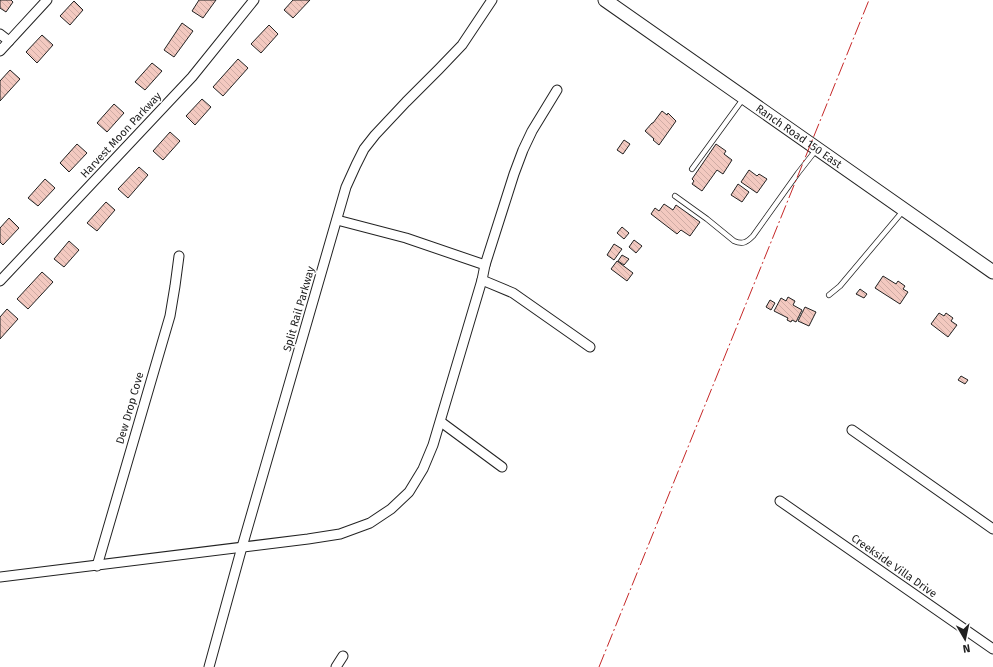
<svg xmlns="http://www.w3.org/2000/svg" width="993" height="667" font-family="'Fira Sans',sans-serif">
<defs>
<pattern id="building-back-hatch" width="6" height="6" patternUnits="userSpaceOnUse"><rect width="6" height="6" fill="#f3c9c0"/><path d="M-1 5l2 2M0 0l6 6M5-1l2 2" fill="none" stroke="#d0aca5"/></pattern>
</defs>
<rect width="100%" height="100%" fill="#fff"/>
<g fill="url(#building-back-hatch)" stroke="#222">
<polygon points="0,0 11,0 13,2 6,12 0,8"/>
<polygon points="199,0 216,0 203,18 192,11"/>
<polygon points="293,0 310,0 293,18 284,10"/>
<polygon points="74,1 83,10 70,25 60,16"/>
<polygon points="182,23 193,31 174,57 164,50"/>
<polygon points="269,25 278,34 261,53 251,44"/>
<polygon points="42,35 53,45 37,63 26,52"/>
<polygon points="238,59 248,68 223,96 213,87"/>
<polygon points="152,63 162,71 145,90 135,82"/>
<polygon points="10,70 20,79 0,101 0,81"/>
<polygon points="202,99 211,107 195,125 186,116"/>
<polygon points="114,104 124,113 107,132 97,123"/>
<polygon points="662,111 667,115 668,113 676,121 659,145 653,140 654,139 645,131 652,123 653,123"/>
<polygon points="170,132 180,141 163,160 153,151"/>
<polygon points="624,140 630,144 623,154 617,150"/>
<polygon points="77,144 87,153 69,172 60,163"/>
<polygon points="716,144 726,151 724,154 732,160 723,174 717,170 702,191 692,184 694,181 692,179"/>
<polygon points="139,167 148,175 128,198 118,189"/>
<polygon points="749,170 757,176 759,174 767,179 757,193 741,182"/>
<polygon points="45,179 55,188 38,206 28,198"/>
<polygon points="738,184 749,192 742,202 731,195"/>
<polygon points="106,202 115,210 97,231 87,223"/>
<polygon points="664,204 673,210 676,205 700,222 690,236 681,230 677,234 651,214 655,208 659,211"/>
<polygon points="9,218 19,228 3,245 0,242 0,228"/>
<polygon points="622,227 629,233 624,239 617,233"/>
<polygon points="634,240 642,246 636,253 629,247"/>
<polygon points="69,241 79,250 64,267 54,259"/>
<polygon points="614,244 622,249 614,260 607,255"/>
<polygon points="622,255 629,259 624,265 618,261"/>
<polygon points="617,261 633,273 627,281 611,269"/>
<polygon points="42,272 53,282 28,309 17,299"/>
<polygon points="883,276 896,284 898,281 905,286 903,289 908,292 900,304 875,288"/>
<polygon points="860,289 867,294 864,298 856,294"/>
<polygon points="788,297 795,301 793,305 802,310 796,322 792,320 791,322 787,320 788,318 774,311 781,298 786,301"/>
<polygon points="770,300 775,303 771,310 766,307"/>
<polygon points="805,307 816,312 809,326 798,321"/>
<polygon points="7,309 18,319 0,339 0,317"/>
<polygon points="939,313 944,316 946,313 953,318 951,321 957,325 948,337 931,324"/>
<polygon points="961,376 968,380 965,384 958,380"/>
</g>
<g fill="none" stroke-linecap="round" stroke-linejoin="round">
<g stroke="#222" stroke-width="6">
<g id="lane">
<polyline points="692,169 743,99"/>
<path d="M675,196l32,23 27,22c9,4 13,1 19,-5l45,-63 18,-23"/>
<polyline points="829,295 840,286 903,211"/>
</g>
</g>
<g stroke="#222" stroke-width="11">
<g id="street">
<polyline points="0,34 9,41"/>
<polyline points="0,51 47,0"/>
<polyline points="337,220 406,238 485,265"/>
<polyline points="482,280 513,293 590,347"/>
<polyline points="0,281 192,77 254,0"/>
<polyline points="441,422 502,467"/>
<polyline points="852,430 993,529"/>
<polyline points="780,501 993,649"/>
<polyline points="97,566 170,316 175,286 179,256"/>
<polyline points="0,577 308,539 340,534 370,523 391,509 409,492 423,469 433,445 482,280 485,265 514,174 523,150 532,131 557,90"/>
<polyline points="209,667 242,547 346,187 356,165 364,149 375,135 406,102 439,69 462,45 492,0"/>
<polyline points="336,667 343,656"/>
</g>
</g>
<g stroke="#222" stroke-width="15">
<g id="secondary">
<path id="s1" d="M605,0l388,272"/>
</g>
</g>
<use href="#lane" stroke="#fff" stroke-width="4.5"/>
<use href="#street" stroke="#fff" stroke-width="9"/>
<use href="#secondary" stroke="#fff" stroke-width="13"/>
<polyline stroke="#c62828" stroke-width="1" stroke-dasharray="14 3 2 3" stroke-linecap="butt" points="599,667 869,0"/>
</g>
<g text-anchor="middle" dominant-baseline="central" stroke-width="3" stroke-linejoin="round" paint-order="stroke">
<g font-size="11" fill="#222" stroke="#fff">
<text transform="translate(121 135) rotate(-47)">Harvest Moon Parkway</text>
<text stroke="none"><textPath href="#s1" startOffset="237">Ranch Road 150 East</textPath></text>
<text transform="translate(299 309) rotate(-74)">Split Rail Parkway</text>
<text transform="translate(130 408) rotate(-74)">Dew Drop Cove</text>
<text transform="translate(894 566) rotate(35)">Creekside Villa Drive</text>
</g>
</g>
<g transform="translate(965 639) rotate(171)" stroke="#ffffff" stroke-width="3" paint-order="stroke">
<path d="M0-3L7 15L0 10L-7 15Z" fill="#222222"/>
<text y="-6" font-size="11" font-weight="bold" text-anchor="middle" fill="#222222">N</text>
</g>
</svg>
